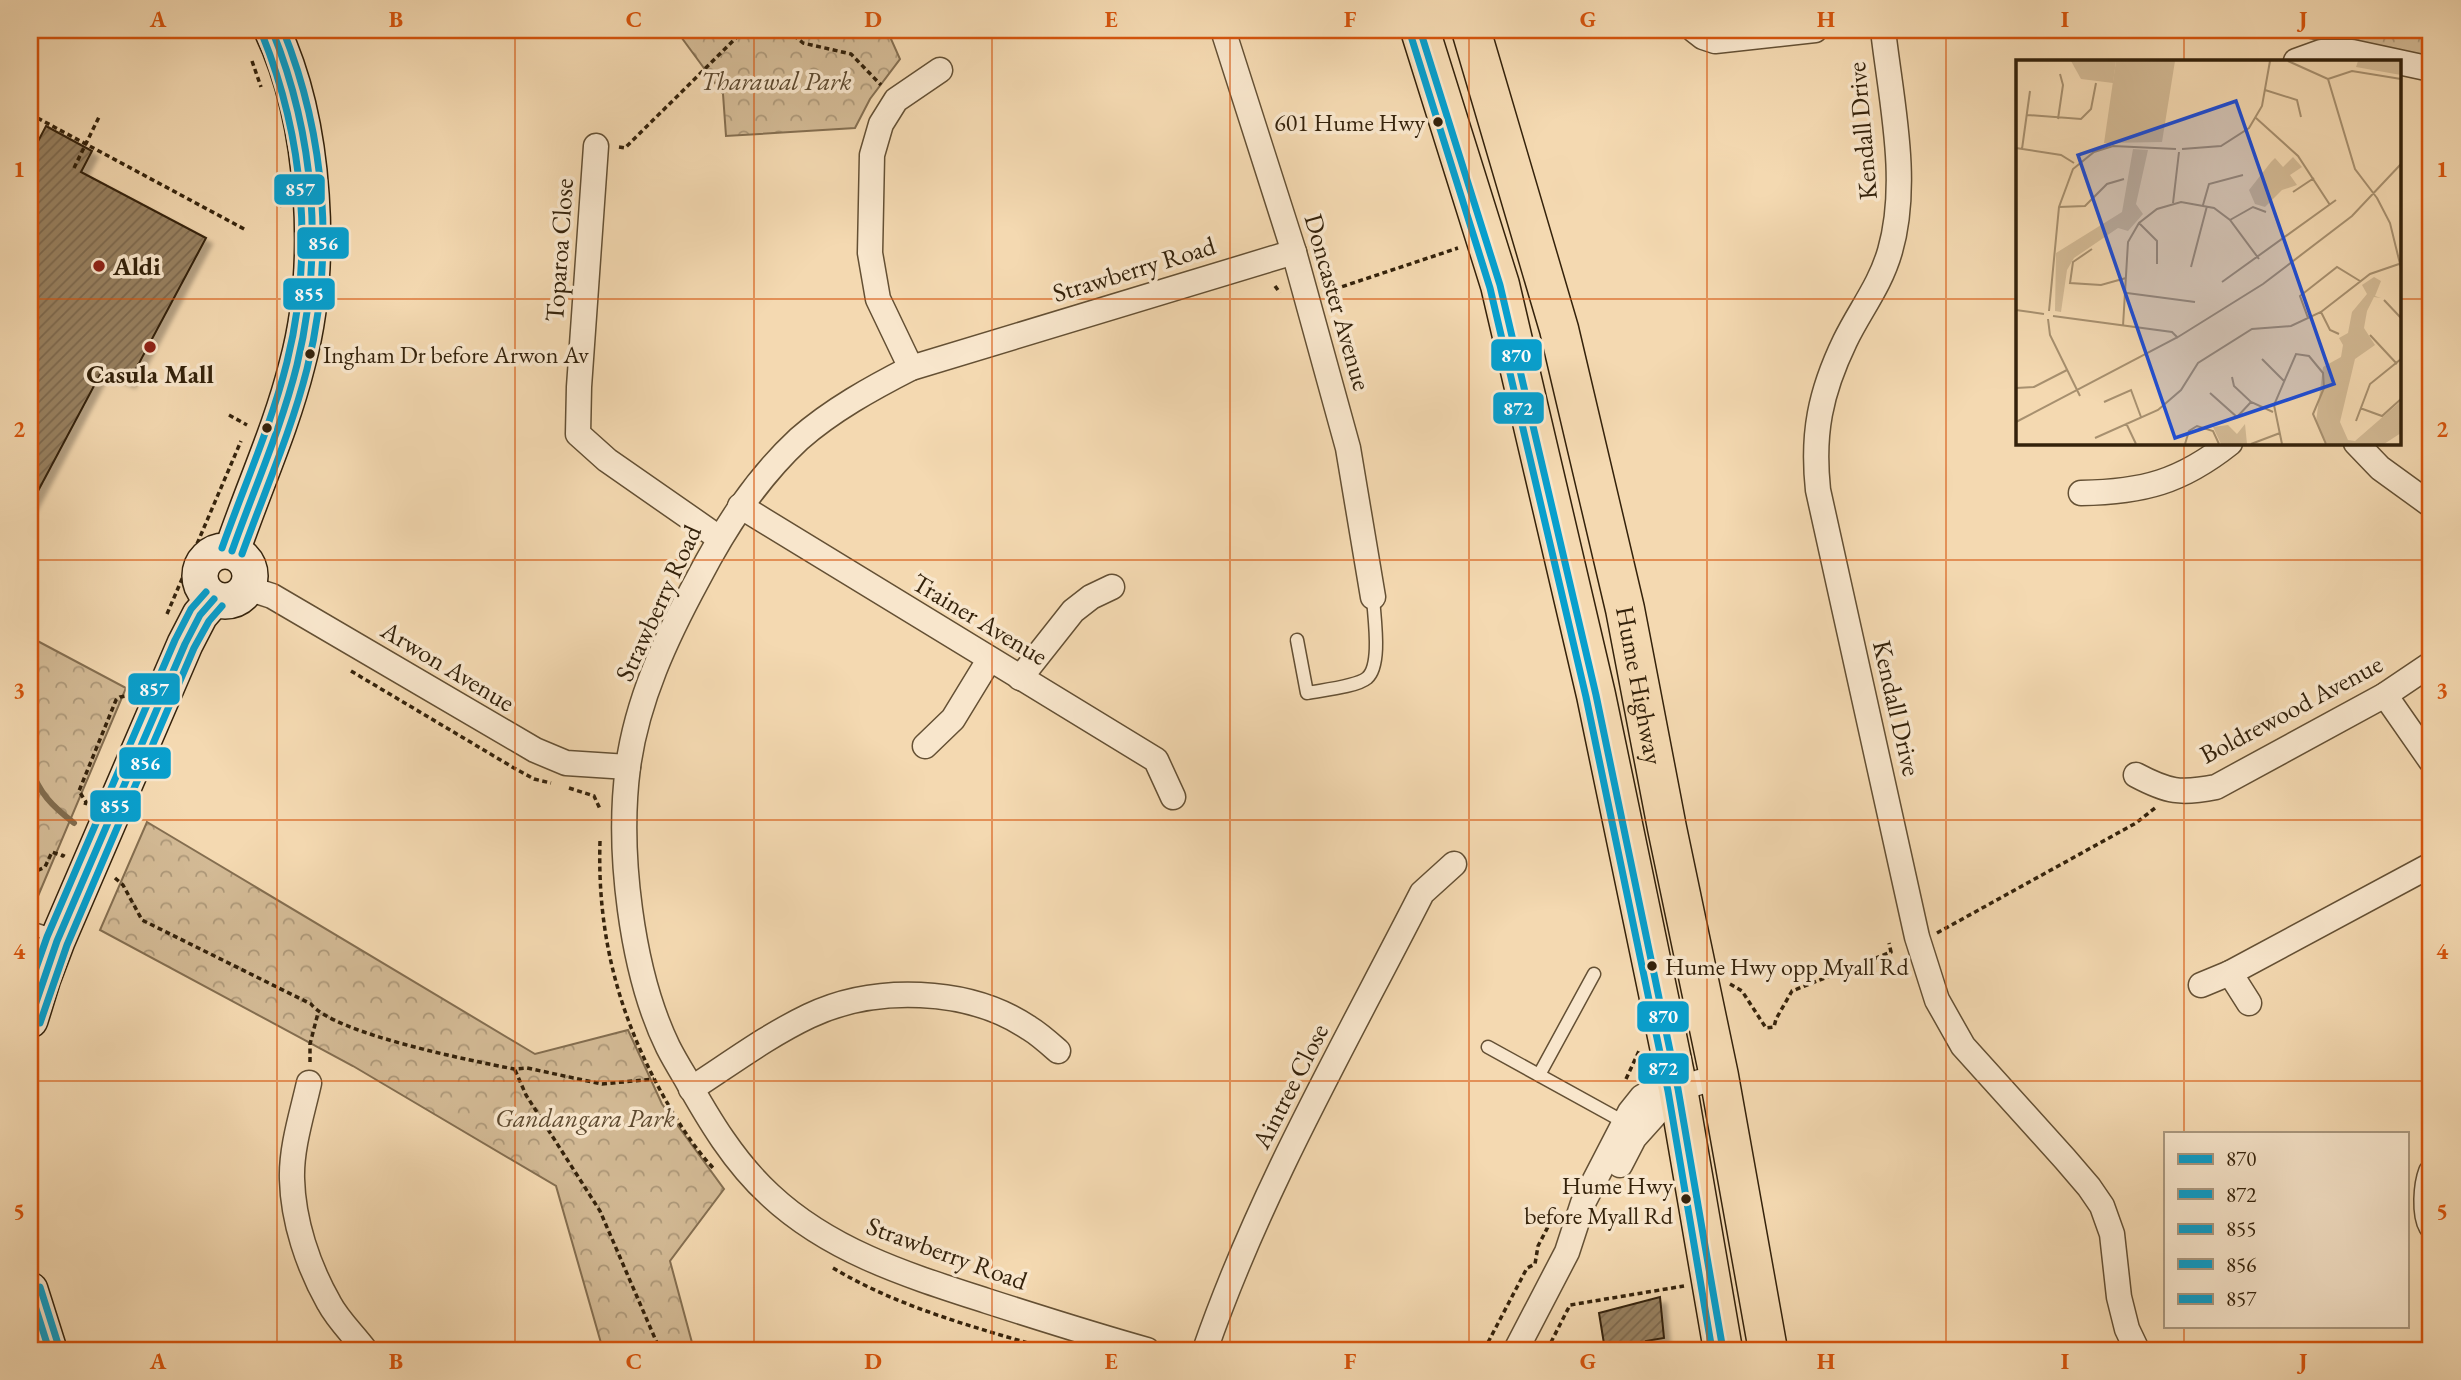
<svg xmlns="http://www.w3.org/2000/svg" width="2461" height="1380" font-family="'EB Garamond',serif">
<defs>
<pattern id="park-crowns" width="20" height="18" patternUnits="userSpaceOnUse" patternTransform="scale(1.75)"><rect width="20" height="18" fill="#d3ba95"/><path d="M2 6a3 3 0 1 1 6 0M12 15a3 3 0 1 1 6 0" fill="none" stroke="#ac9778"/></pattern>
<pattern id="building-hatch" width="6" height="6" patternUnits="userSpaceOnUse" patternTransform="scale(1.75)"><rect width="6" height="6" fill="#988161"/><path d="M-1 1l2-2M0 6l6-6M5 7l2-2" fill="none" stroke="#7d694e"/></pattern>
<filter id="shadow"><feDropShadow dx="6" dy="6" stdDeviation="2" flood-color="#0004"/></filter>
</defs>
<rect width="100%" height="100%" fill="#f4d9b1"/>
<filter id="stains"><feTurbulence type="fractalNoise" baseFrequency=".00286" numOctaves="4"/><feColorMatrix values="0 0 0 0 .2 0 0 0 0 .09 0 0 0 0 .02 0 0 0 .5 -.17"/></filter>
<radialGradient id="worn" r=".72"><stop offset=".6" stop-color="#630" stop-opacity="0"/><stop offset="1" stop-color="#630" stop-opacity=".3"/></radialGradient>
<g fill="url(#park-crowns)" stroke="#846e50" stroke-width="2">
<polygon points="676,30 887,30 900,59 870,99 855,128 726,136 723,94"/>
<polygon points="2307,30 2431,30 2431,64 2308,38"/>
<polygon points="30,637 126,688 30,915"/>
<polygon points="147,822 535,1054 628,1030 662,1104 724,1189 670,1261 694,1350 603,1350 556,1186 353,1066 100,930"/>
</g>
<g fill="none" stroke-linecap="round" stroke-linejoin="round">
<path stroke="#806b4d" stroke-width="6" d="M30,767c10,27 21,38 44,56"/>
</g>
<g fill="url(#building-hatch)" stroke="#34220b" stroke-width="2" filter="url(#shadow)">
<polygon points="46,126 92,151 81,172 206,238 129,382 103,369 30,506 30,145 35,147"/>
<polygon points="1660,1297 1664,1338 1646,1341 1648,1350 1605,1350 1599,1313"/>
</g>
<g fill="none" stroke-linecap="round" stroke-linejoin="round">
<g stroke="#645034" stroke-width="15">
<g id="lane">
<path d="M1297,640l10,53c15,-3 49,-6 60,-15 15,-13 7,-61 6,-81"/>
<polyline points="30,928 56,936"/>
<polyline points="1488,1047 1624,1122"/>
<polyline points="1539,1075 1594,974"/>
</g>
</g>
<g stroke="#645034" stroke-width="27">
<g id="street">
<polyline points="1223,30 1294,252 1348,448 1373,597"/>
<polyline points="1694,30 1703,37 1715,41 1815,30"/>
<path d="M1883,30c8,70 27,152 7,221 -10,35 -30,59 -45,90 -25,52 -33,93 -27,149l99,447 20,63 26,46 102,113 24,28 13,19 10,28 7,63 8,32 10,21"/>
<polyline points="2296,61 2321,52 2352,52 2431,69"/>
<polyline points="596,146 579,387 578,434 607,460 719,538"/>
<polyline points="911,368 878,299 870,253 872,155 881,124 896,100 940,70"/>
<polyline points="2356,443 2380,468 2431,505"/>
<path d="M2081,493c62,-1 100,-11 149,-50"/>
<polyline points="740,506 1156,760 1173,797"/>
<polyline points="247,588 272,596 535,750 566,763 628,767"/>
<polyline points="1020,678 1073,611 1091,597 1112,587"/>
<polyline points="2385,695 2431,761"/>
<polyline points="925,746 953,719 989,660"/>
<path d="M2136,775c32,17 44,19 80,12l169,-92 46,-31"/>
<polyline points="2230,973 2249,1003"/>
<polyline points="2201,985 2230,973 2431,865"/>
<path d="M309,1083c-7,31 -18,65 -17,96 1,42 16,87 37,124 9,17 24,31 36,47"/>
<path d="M691,1089c39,-25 76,-53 118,-73 65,-31 159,-29 220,12 10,6 20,15 29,23"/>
<polyline points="1620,1165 1634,1138 1678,1089"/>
<path d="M2431,1172c-5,13 -7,42 0,54"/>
<path d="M1147,1350c-54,-15 -107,-32 -160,-49 -77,-25 -156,-49 -217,-106 -36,-33 -61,-75 -85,-118 -6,-10 -12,-20 -17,-30 -37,-76 -51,-197 -40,-280 9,-67 38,-129 70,-188 27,-52 58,-100 101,-140 33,-29 73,-51 112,-71l383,-116"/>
<path d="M1205,1350c55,-159 141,-308 217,-457l32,-29"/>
<polyline points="1516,1350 1567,1252 1583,1203 1630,1112 1642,1097 1660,1087 1678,1089 1719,1076"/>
</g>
</g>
<g stroke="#34220b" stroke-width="38">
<g id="secondary">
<circle cx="225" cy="576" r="25"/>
<path d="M232,551c21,-62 49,-122 65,-186 27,-99 19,-242 -25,-335"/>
<polyline points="30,1020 43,978 57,941 185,644 200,615 214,599"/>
<polyline points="30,1290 49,1350"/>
</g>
</g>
<g stroke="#34220b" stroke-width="41">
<g id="highway">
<polyline points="1420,30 1500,285 1596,695 1678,1089 1723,1350"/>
<path id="s1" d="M1471,30l88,299 66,280 42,219 52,248 49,274"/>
</g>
</g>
<g stroke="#34220b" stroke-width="3.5" stroke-dasharray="5 3.5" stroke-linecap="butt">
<polyline points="787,30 803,43 851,54 881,85"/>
<polyline points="252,61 261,87"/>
<polyline points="30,114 246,230"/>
<polyline points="619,147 625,148 744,30"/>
<polyline points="74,168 99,117"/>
<polyline points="278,173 282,207"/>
<polyline points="1275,286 1280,293"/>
<polyline points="1326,292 1458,248"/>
<polyline points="139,363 139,372 149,376"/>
<polyline points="229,415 247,425"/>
<polyline points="167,614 241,441"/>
<polyline points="351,671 514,768 534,779 551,783"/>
<polyline points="569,788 594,796 600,809"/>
<polyline points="85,805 86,802 79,791 116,700 120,697 132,695"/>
<path d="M600,841c-3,95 19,176 65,258 14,25 30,50 50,71"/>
<polyline points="30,874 45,867 52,852 63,856 64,854"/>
<path d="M115,878l8,7 19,35 169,84c24,30 162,57 203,65l13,-1 75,16 52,-5"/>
<polyline points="1937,933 2136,823 2155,808"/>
<polyline points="1730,984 1742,991 1766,1028 1774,1027 1776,1019 1792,991 1891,952 1889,943"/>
<polyline points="310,1062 310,1044 318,1013"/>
<polyline points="515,1070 526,1095 600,1211 660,1350"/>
<polyline points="1626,1079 1639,1051"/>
<path d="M833,1268c67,40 144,60 219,82"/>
<polyline points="1484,1350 1527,1268 1535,1264 1538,1246 1552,1219"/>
<polyline points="1547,1350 1570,1305 1684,1286"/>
</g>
<use href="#lane" stroke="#f8e6cc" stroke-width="12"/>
<use href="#street" stroke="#f8e6cc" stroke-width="24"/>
<use href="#secondary" stroke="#f8e6cc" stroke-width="35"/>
<use href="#highway" stroke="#f4d9b1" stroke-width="38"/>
<g stroke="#f8e6cc" stroke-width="12">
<polyline id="bus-1" points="1420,30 1500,285 1596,695 1678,1089 1723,1350"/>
</g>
<g stroke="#f8e6cc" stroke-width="12">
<polyline id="bus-2" points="1410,33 1490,288 1586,697 1668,1091 1712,1350"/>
</g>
<g stroke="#f8e6cc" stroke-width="12">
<g id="bus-3">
<path d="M232,551c22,-62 49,-122 65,-186 27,-112 18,-229 -25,-335"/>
<polyline points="30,1020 57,941 185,644 200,615 214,599"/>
<polyline points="30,1290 49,1350"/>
</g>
</g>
<g stroke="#f8e6cc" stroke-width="12">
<g id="bus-4">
<path d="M242,554c22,-61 49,-122 65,-185 28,-112 19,-232 -24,-339"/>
<polyline points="40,1023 67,945 194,648 209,621 222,606"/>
</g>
</g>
<g stroke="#f8e6cc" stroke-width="12">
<g id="bus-5">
<path d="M222,548c22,-62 49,-122 65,-186 27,-109 17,-224 -25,-328"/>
<polyline points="30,985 47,937 175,640 191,609 206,592"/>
<polyline points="40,1287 59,1347"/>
</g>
</g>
<use href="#bus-1" stroke="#089fcd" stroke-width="7"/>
<use href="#bus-2" stroke="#089fcd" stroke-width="7"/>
<use href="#bus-3" stroke="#089fcd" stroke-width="7"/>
<use href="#bus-4" stroke="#089fcd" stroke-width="7"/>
<use href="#bus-5" stroke="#089fcd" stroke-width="7"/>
</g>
<path fill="none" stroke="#d6540c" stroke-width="2" stroke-opacity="0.55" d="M277,30v1320M515,30v1320M754,30v1320M992,30v1320M1230,30v1320M1469,30v1320M1707,30v1320M1946,30v1320M2184,30v31M30,299h1988M2400,299h31M2184,443v690M30,560h2401M30,820h2401M30,1081h2401M2184,1326v24"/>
<g fill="#34220b" stroke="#f8e6cc" stroke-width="2.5">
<circle cx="1438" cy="122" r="6"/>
<circle cx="310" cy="354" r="6"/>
<circle cx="267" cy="428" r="6"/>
<circle cx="1652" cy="966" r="6"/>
<circle cx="1686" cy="1199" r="6"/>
</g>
<g fill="#8f2418" stroke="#f8e6cc" stroke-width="2.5">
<circle cx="99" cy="266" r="7"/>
<circle cx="150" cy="347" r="7"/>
</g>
<g text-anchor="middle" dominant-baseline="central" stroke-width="7" stroke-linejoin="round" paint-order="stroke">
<g font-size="24" fill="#34220b" stroke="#f8e6cc" text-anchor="end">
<text x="1425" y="122">601 Hume Hwy</text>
<text x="323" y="354" text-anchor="start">Ingham Dr before Arwon Av</text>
<text x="1665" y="966" text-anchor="start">Hume Hwy opp Myall Rd</text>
<text x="1673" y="1185">Hume Hwy<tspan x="1673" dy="30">before Myall Rd</tspan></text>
</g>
<g font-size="26" font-style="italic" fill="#5c482e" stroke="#f8e6cc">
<text x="776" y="81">Tharawal Park</text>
<text x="585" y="1118">Gandangara Park</text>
</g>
<g font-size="26" fill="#34220b" stroke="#f8e6cc">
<text transform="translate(1862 131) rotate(-95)">Kendall Drive</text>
<text transform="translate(559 250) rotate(-86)">Toparoa Close</text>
<text transform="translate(1134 269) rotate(-17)">Strawberry Road</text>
<text transform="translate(1338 302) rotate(74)">Doncaster Avenue</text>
<text transform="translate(658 603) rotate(-65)">Strawberry Road</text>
<text transform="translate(980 619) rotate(31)">Trainer Avenue</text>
<text transform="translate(448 666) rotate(31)">Arwon Avenue</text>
<text stroke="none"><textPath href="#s1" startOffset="677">Hume Highway</textPath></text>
<text transform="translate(1897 708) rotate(77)">Kendall Drive</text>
<text transform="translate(2291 709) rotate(-28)">Boldrewood Avenue</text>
<text transform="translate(1290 1086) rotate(-63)">Aintree Close</text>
<text transform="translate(947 1253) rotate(20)">Strawberry Road</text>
</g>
<g font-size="26" font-weight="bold" fill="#34220b" stroke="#f8e6cc" text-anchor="start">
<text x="113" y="266">Aldi</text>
<text x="150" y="374" text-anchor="middle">Casula Mall</text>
</g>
</g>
<g transform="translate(2016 60)">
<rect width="385" height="385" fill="#f4d9b1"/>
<path d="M55,1h45l-3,22 -32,-4z" fill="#d3ba95"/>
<path d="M100,1h59l-13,81 -58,1zM342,1h43v14l-45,-8zM117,89l15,1 -12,54 7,10 -15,17 -10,-3 -44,30 -7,12 -6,42 -6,-1 1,-58 66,-41zM277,97l9,10 -12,8 7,10 -15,5 -17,17 -10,-3 -6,-14 22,-28 4,-4 8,9zM358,217l7,4 -6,15 6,2 -7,-1 -7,14 -3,17 11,17 -20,14 -15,63 8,18 7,1 46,-40v32l-17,11h-57l-11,-22 7,-55 18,-10 2,-12 -4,-7 9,-5 4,-21 15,-18 -5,-9zM229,364l2,20h-26l-8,-17 15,-2 9,9z" fill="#d3ba95"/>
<path fill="none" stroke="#a7906f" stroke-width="2" d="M272,1l40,18 27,90 22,29M312,19l24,-8 49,8M249,30l32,10 4,17M11,55l54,4 10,-10 5,-26M240,58l42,38 32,49M42,59l5,-34 -3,-11M0,88l45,7 13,8M6,89l8,-58M166,89l39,-3 28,-18 13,-22 8,-45M277,132l21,-14M361,138l13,25 11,45M157,143l6,-51M187,145l6,-21 34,-9M43,147l26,-1 22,-22 17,-5M214,160l23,-13 13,5M123,163l18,18v23M76,189l-19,13 -3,21 31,2 25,-7M175,207l16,-61M206,222l114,-82M111,233l68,9M368,240l17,18M0,250l28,4M33,251l10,-104 14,-38 21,-17 19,-6 63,3M305,252l9,18 9,4M37,256l119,16 6,6M292,258l-8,-22 37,-29 23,14M32,259l2,16 30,61M107,266l5,-84 11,-19 18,-14 24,-7 33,6 16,12 29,39M354,275l27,29M246,299l22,22M216,317l2,9 17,16 22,10M0,328l18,-1 33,-17M194,333l27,24 14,-15M88,342l27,-12 10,27M344,348l22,8 19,-17M340,361l14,-37 31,-25M0,362l162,-85 85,-53 89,-68 49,-52M110,363l10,21M79,378l63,-28 23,-20 17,-27 54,-34 39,-3 30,-14 49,-38 29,-10M169,384l4,-13 8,-5 16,5 6,13M235,384l29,-11M266,384l-8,-39 22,-51 13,2 14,17 1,15 -11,26 13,30"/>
<path fill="#1d4ed8" fill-opacity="0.15" stroke="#1d4ed8" stroke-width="3.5" d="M220,41l98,283 -159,54 -97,-283z"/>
<rect width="385" height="385" fill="none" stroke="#34220b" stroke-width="3.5"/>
</g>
<g stroke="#f8e6cc" stroke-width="2.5">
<rect x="273" y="173" width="53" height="33" rx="7" fill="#089fcd"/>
<rect x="296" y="226" width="54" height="34" rx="7" fill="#089fcd"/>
<rect x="282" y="277" width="54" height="34" rx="7" fill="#089fcd"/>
<rect x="1490" y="338" width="53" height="34" rx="7" fill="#089fcd"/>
<rect x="1492" y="391" width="53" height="34" rx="7" fill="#089fcd"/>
<rect x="127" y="672" width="54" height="34" rx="7" fill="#089fcd"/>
<rect x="118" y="746" width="54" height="34" rx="7" fill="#089fcd"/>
<rect x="89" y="789" width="53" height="34" rx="7" fill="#089fcd"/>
<rect x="1636" y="1000" width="54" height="33" rx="7" fill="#089fcd"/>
<rect x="1637" y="1052" width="53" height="33" rx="7" fill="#089fcd"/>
</g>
<g font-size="19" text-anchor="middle" font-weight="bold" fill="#fff">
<text x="300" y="196">857</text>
<text x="323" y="250">856</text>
<text x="309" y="301">855</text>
<text x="1516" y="362">870</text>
<text x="1518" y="415">872</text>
<text x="154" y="696">857</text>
<text x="145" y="770">856</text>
<text x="115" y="813">855</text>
<text x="1663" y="1023">870</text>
<text x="1663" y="1075">872</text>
</g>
<rect width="2461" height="1380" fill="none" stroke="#f4d9b1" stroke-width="77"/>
<rect x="2164" y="1132" width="245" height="196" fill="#f8e6cc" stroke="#aa987f" stroke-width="2"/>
<rect x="2178" y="1154" width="35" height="10" fill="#089fcd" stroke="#aa987f" stroke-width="2"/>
<text x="2226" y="1166" font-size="21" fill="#34220b">870</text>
<rect x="2178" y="1189" width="35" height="10" fill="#089fcd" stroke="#aa987f" stroke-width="2"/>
<text x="2226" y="1202" font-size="21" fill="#34220b">872</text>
<rect x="2178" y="1224" width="35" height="10" fill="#089fcd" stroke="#aa987f" stroke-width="2"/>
<text x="2226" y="1236" font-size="21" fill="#34220b">855</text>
<rect x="2178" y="1259" width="35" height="10" fill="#089fcd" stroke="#aa987f" stroke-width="2"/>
<text x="2226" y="1272" font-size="21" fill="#34220b">856</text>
<rect x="2178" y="1294" width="35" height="10" fill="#089fcd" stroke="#aa987f" stroke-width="2"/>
<text x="2226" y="1306" font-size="21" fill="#34220b">857</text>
<rect x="38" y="38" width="2384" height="1304" fill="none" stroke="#d6540c" stroke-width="2.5"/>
<g font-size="23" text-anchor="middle" font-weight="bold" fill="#d6540c">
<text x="158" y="27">A</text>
<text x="396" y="27">B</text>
<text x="634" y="27">C</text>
<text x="873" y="27">D</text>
<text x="1111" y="27">E</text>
<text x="1350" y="27">F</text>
<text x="1588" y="27">G</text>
<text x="1826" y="27">H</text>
<text x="2065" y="27">I</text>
<text x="2303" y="27">J</text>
<text x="19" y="177">1</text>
<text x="2442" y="177">1</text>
<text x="19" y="437">2</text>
<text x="2442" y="437">2</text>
<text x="19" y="698">3</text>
<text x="2442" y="698">3</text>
<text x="19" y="959">4</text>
<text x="2442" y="959">4</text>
<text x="19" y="1219">5</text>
<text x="2442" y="1219">5</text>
<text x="158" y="1369">A</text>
<text x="396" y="1369">B</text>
<text x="634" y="1369">C</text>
<text x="873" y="1369">D</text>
<text x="1111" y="1369">E</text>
<text x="1350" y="1369">F</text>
<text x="1588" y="1369">G</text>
<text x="1826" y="1369">H</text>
<text x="2065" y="1369">I</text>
<text x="2303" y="1369">J</text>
</g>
<rect width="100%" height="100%" filter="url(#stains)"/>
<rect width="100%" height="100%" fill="url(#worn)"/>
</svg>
